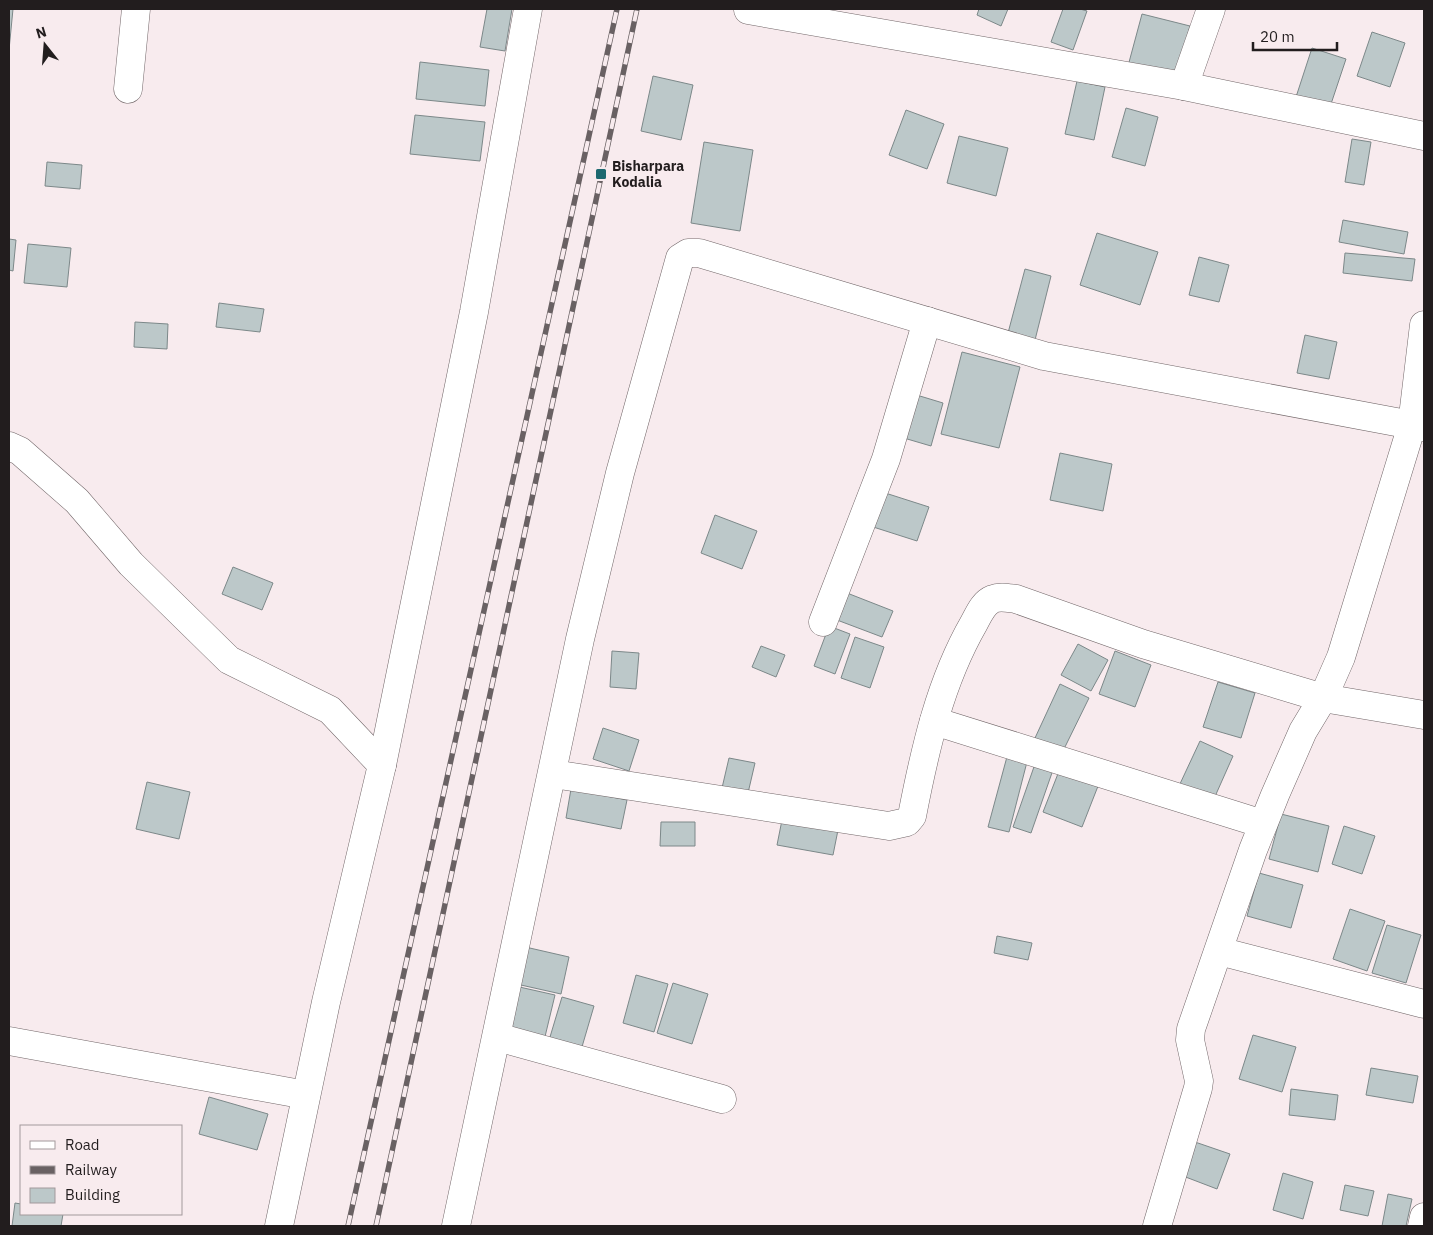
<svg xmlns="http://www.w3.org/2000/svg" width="1433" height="1235" font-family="'IBM Plex Sans',sans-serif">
<rect width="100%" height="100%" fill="#f8ebee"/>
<g fill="#bcc8c9" stroke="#7c8889">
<polygon points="9,9 13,9 9,50"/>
<polygon points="487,9 512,9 505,51 480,47"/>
<polygon points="979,9 1008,9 1001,26 977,15"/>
<polygon points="1063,9 1080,9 1087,11 1073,50 1051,42"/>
<polygon points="1142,14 1190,26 1176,78 1128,66"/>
<polygon points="1372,32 1405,43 1390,87 1357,76"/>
<polygon points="1312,48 1346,59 1330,107 1296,97"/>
<polygon points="420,62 489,70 485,106 416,99"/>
<polygon points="653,76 693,85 681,140 641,131"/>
<polygon points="1077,81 1105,87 1094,140 1065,134"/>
<polygon points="1126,108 1158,117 1145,166 1112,157"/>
<polygon points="906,110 944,124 927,169 889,155"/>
<polygon points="415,115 485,122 480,161 410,154"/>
<polygon points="959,136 1008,148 996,196 947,183"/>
<polygon points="1352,139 1371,142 1364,185 1345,182"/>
<polygon points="704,142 753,150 740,231 691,223"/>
<polygon points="47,162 82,165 80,189 45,186"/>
<polygon points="1343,220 1408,232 1404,254 1339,242"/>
<polygon points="1097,233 1158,252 1140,305 1080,285"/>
<polygon points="9,239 16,240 13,271 9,270"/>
<polygon points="28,244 71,248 67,287 24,283"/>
<polygon points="1345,253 1415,259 1412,281 1343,273"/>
<polygon points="1199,257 1229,265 1219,302 1189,295"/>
<polygon points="1025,269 1051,276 1035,340 1008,333"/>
<polygon points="219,303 264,309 260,332 216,327"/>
<polygon points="135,322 168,324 167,349 134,347"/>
<polygon points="1305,335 1337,342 1329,379 1297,373"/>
<polygon points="962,352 1020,367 999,448 941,434"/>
<polygon points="910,393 943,403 931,446 897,436"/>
<polygon points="1060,453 1112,464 1103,511 1050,500"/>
<polygon points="879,491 929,507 917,541 867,525"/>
<polygon points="715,515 757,531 742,569 701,553"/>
<polygon points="233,567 273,583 262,610 222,594"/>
<polygon points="847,593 893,611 882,637 837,620"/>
<polygon points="829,626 850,634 835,674 814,666"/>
<polygon points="855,637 884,647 870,688 841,678"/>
<polygon points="1078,644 1108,660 1091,691 1061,675"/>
<polygon points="761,646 785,655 776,677 752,667"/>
<polygon points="612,651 639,653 636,689 610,687"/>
<polygon points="1115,651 1151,665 1135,707 1099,694"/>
<polygon points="1218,682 1255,693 1241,738 1203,727"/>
<polygon points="1060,684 1089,698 1063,751 1035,738"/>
<polygon points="603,728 639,740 629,771 593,759"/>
<polygon points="1200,741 1233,756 1213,801 1179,786"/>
<polygon points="1008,753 1028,758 1009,832 988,827"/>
<polygon points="729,758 755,763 748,793 722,788"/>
<polygon points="1036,761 1054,767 1031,833 1013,827"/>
<polygon points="1061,766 1100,781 1082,827 1043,812"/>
<polygon points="147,782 190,792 179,839 136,829"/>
<polygon points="571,789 627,800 621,829 566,818"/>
<polygon points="1281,814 1329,826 1318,872 1269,859"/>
<polygon points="782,820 838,830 833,855 777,845"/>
<polygon points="661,822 695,822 695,846 660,846"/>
<polygon points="1344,826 1375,836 1362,874 1332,864"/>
<polygon points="1259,873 1303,885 1291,928 1247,916"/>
<polygon points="1350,909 1385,921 1367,971 1333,959"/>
<polygon points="1387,925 1421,935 1406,983 1372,973"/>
<polygon points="997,936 1032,943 1028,960 994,953"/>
<polygon points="521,946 569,957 561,994 512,983"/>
<polygon points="636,975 668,984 654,1032 623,1023"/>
<polygon points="673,983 708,994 692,1044 657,1033"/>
<polygon points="515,986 555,995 543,1045 504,1037"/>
<polygon points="562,997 594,1006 579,1057 547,1047"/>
<polygon points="1253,1035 1296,1047 1282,1092 1239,1079"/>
<polygon points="1371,1068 1418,1076 1413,1103 1366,1095"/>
<polygon points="1291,1089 1338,1095 1335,1120 1289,1115"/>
<polygon points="209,1097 268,1114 257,1150 199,1134"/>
<polygon points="1195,1142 1230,1154 1217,1189 1183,1176"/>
<polygon points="1283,1173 1313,1182 1303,1219 1273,1210"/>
<polygon points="1345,1185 1374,1191 1368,1216 1340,1210"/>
<polygon points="1388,1194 1412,1199 1406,1226 1382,1226"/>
<polygon points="15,1203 21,1204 21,1214 63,1214 61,1226 12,1226"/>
</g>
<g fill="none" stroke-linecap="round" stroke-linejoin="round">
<g stroke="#726769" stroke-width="29">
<g id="minor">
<polyline points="748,10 1184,86 1424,136"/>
<polyline points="1184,86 1211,9"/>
<polyline points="128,89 136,9"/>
<polyline points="9,446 20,451 77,501 131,564 229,660 330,710 382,765 326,1002 279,1226"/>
<polyline points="823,622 886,459 927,321"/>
<polyline points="934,721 1263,824"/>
<polyline points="382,765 474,312 528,9"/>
<path d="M553,774l336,52 18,-4 5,-6c13,-67 28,-134 62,-193 5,-9 9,-20 19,-24 7,-3 15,-1 23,0l127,45 180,54 101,17"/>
<polyline points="1219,951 1424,1004"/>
<polyline points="497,1037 722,1099"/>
<polyline points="9,1041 306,1095"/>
<polyline points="456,1226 580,639 620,473 680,258 688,253 699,253 1044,356 1412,425 1424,325"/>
<polyline points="1157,1226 1198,1088 1199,1081 1190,1040 1191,1029 1253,850 1275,795 1303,731 1323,698 1341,657 1412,425 1424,427"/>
<polyline points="1422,1226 1424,1217"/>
</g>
</g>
<use href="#minor" stroke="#fff" stroke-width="28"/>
<g stroke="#696163" stroke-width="5.5">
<g id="rail">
<polyline points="348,1226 617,9"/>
<polyline points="376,1226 637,9"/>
</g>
</g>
<use href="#rail" stroke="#f8ebee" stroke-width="4" stroke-dasharray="11" stroke-linecap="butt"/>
</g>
<rect fill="#1d6970" stroke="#f8ebee" stroke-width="2" x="595" y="168" width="12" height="12" rx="2.5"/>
<g text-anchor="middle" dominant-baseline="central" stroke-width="4" stroke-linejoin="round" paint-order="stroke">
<g font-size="14" font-weight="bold" fill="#221d1e" stroke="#f8ebee" text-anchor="start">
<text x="612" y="166">Bisharpara<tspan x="612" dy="16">Kodalia</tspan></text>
</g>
</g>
<rect width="1433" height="1235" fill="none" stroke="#221d1e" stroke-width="20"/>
<rect x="20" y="1125" width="162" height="90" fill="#f8ebee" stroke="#a2999b"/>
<rect x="30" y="1141" width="25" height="8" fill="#ffffff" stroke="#a2999b"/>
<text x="65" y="1150" font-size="15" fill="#221d1e">Road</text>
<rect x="30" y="1166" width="25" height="8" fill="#696163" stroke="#a2999b"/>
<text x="65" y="1175" font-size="15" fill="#221d1e">Railway</text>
<rect x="30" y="1188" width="25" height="15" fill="#bcc8c9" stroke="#a2999b"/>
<text x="65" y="1200" font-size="15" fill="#221d1e">Building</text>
<g transform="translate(45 45) rotate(343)" stroke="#f8ebee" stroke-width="4" paint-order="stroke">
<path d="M0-4L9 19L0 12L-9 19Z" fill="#221d1e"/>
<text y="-8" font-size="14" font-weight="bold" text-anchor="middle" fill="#221d1e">N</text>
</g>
<path d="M1253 42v8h84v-8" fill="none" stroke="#221d1e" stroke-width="2.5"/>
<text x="1260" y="42" font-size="15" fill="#221d1e" stroke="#f8ebee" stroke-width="4" paint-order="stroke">20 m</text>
</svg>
